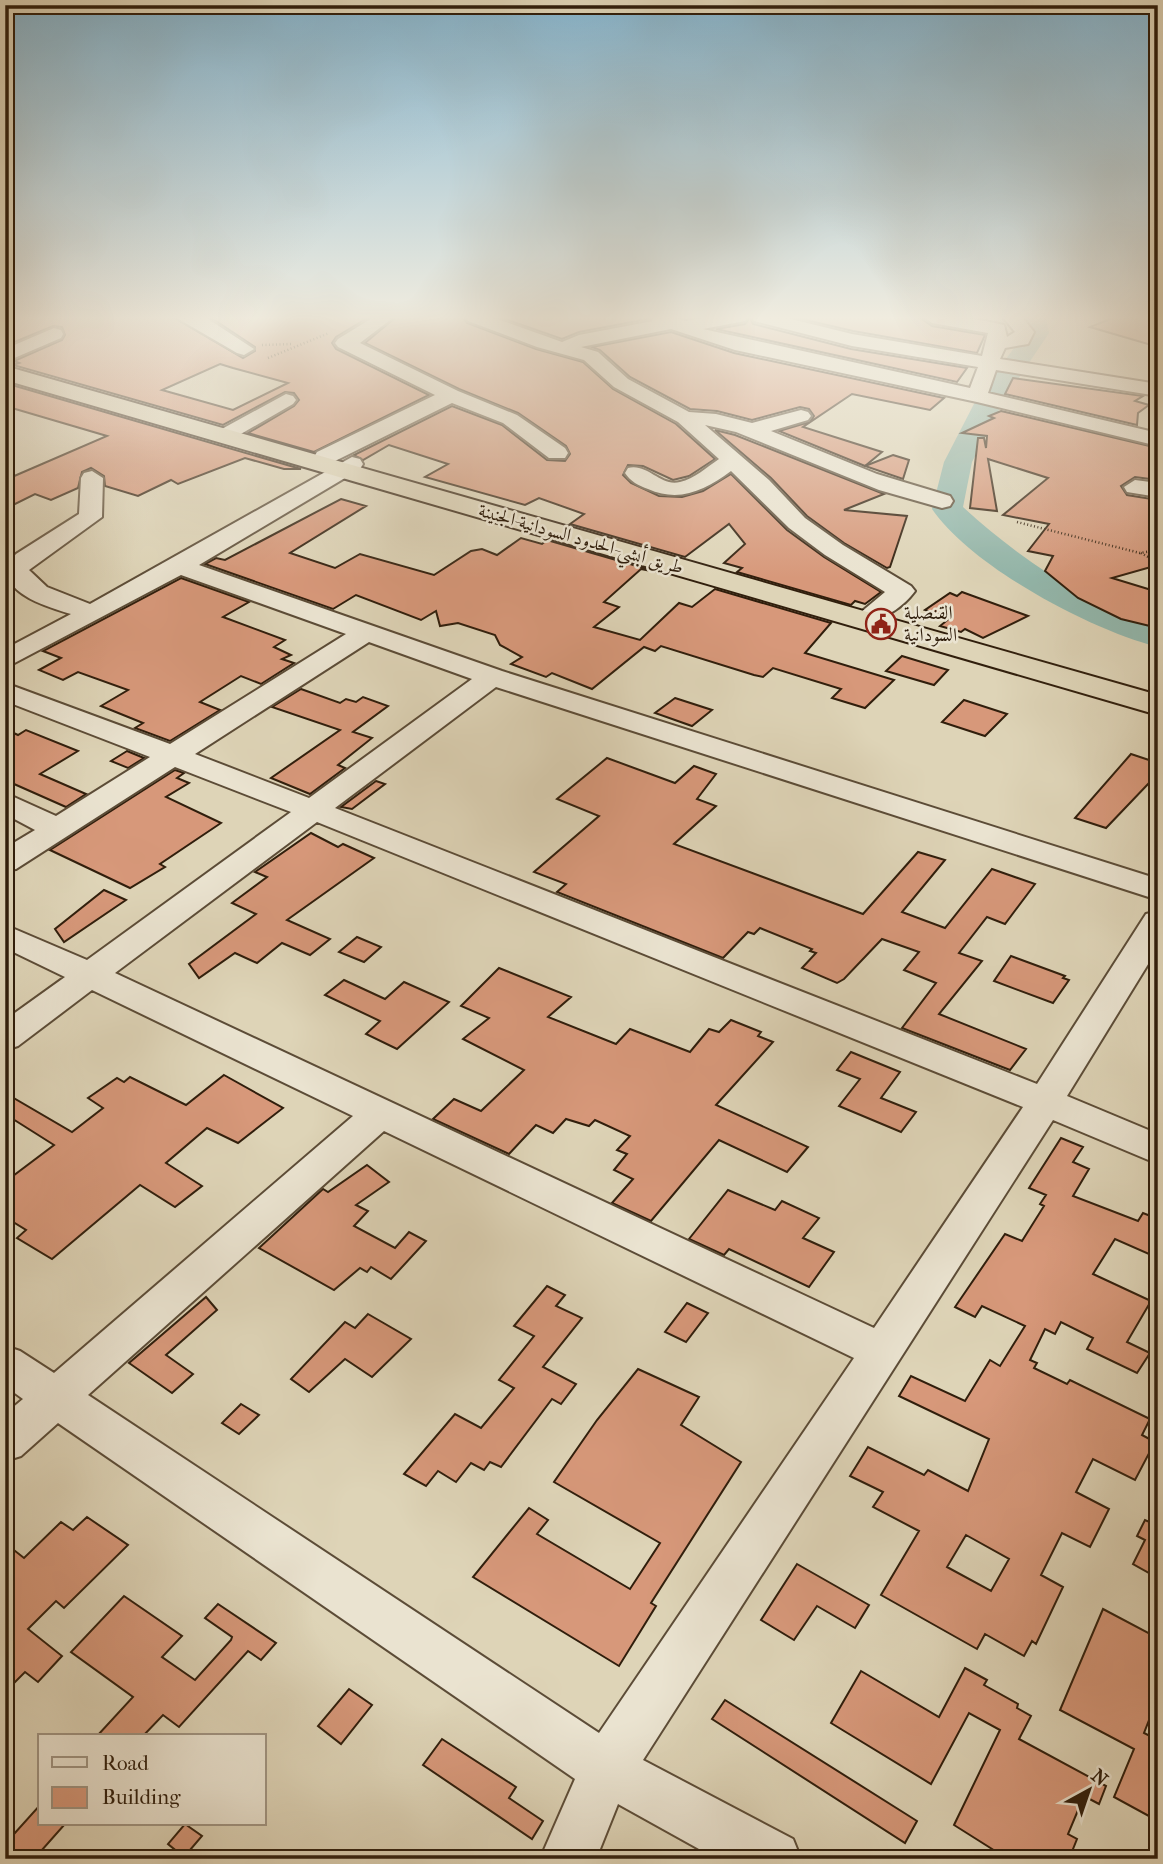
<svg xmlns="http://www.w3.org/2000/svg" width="1163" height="1864" font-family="'IM FELL French Canon',Amiri,serif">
<rect width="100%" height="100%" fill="#ded4b7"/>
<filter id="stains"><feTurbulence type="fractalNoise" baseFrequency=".00286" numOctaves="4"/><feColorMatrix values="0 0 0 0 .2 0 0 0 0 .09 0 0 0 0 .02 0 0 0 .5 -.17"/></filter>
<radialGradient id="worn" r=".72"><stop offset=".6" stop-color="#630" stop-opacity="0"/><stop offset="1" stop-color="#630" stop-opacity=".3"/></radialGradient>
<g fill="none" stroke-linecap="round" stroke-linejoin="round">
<path fill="#93b8ad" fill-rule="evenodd" d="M1022,317h24l3,16 -45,67 -32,62 -9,45c57,52 121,95 195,119v21c-68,-17 -186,-80 -226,-138l12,-47 32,-62 49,-67z"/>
</g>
<g fill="#d7987a" stroke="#301e0c" stroke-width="2" fill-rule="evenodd">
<path d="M23,317h150l70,41 12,-7v-4l-45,-30h159l-33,20 -4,6 4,6 93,46 -115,57 -66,-19 46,-27 5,-6 -5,-7 -9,-1 -62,33 -210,-60 6,-2 -5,-2 48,-21 3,-5 -3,-8 -9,-1 -48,20v-19zM220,364l13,4 55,15 -55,27 -71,-20z"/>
<polygon points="396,317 463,317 467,323 536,349 583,362 613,389 676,424 715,459 689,476 673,480 643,466 628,465 623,475 631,483 659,496 682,497 703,491 731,474 787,530 824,557 881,592 865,604 855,601 851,605 737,572 742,568 724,563 745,544 729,524 685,557 570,524 584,514 539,498 525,505 425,477 448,464 389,445 363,460 354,455 452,406 502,425 547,460 565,461 570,454 566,446 518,413 459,389 365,343"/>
<polygon points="499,317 647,317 648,319 579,332 562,339"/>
<polygon points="750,317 753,324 851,349 967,368 957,382 716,329 745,324"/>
<polygon points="793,317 919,317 932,326 985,335 977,353 853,331"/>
<polygon points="1115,317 1158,317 1158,347 1090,327"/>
<polygon points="671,332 734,353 944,398 930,410 852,394 803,427 882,452 865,466 779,431 810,422 814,416 809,409 800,407 752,420 717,411 690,409 630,377 600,350 592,347"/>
<polygon points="1013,378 1143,396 1135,401 1149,405 1138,413 1137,425 1005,394"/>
<polygon points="5,383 301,469 284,469 245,458 178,484 171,480 138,496 105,486 104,476 91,468 82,472 78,488 51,500 35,494 5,509 5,480 107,436 5,406"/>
<polygon points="1001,411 1158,448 1158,480 1135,477 1121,486 1127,495 1158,500 1158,565 1112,578 1158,592 1158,628 1121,619 1078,598 1045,571 1053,556 1028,551 1049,524 1003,515 1048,478 988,459 997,511 970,508 978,438 984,438 986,448 987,436 962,433 994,418 989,416"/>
<polygon points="715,430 735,435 884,494 844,510 907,516 890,567 887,568 844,543 807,516 771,478"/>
<polygon points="893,455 909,460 903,479 865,466"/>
<polygon points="341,499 366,506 290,553 335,568 360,554 434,575 471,551 482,549 497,555 521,538 542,544 547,540 661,573 641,569 604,602 619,607 594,627 640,640 679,603 692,607 715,589 831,623 805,653 894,680 865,708 832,698 841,689 773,668 763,677 754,675 661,646 655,651 644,647 592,689 552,673 546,677 511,664 522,657 500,645 495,635 458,623 440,626 436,611 421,620 356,595 333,609 205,564 216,558 225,560"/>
<polygon points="181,578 249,602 223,617 285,640 274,647 291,655 282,659 294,663 261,684 241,676 200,702 220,710 170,741 135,728 143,723 101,706 128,690 78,672 63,680 39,670 61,658 43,651"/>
<polygon points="962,592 1028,616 983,638 965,629 961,632 940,626 950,618 925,610 950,593 957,596"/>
<polygon points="902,656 948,670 934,685 886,671"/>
<polygon points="301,689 340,703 346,699 356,702 363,697 388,706 353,732 372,738 338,765 345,768 310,794 271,778 340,730 272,707"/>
<polygon points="675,698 712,710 692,726 655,713"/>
<polygon points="964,700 1007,714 985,736 942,722"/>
<polygon points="5,729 18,735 26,730 78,751 40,774 86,794 66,807 5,780"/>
<polygon points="127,751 144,758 128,768 111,761"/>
<polygon points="1131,754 1158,763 1158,787 1149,783 1106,828 1075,818"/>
<polygon points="607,758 675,783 694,766 716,774 697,799 716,806 674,844 863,914 918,852 945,860 902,912 945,928 992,869 1035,884 1005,924 987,917 959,953 982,961 939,1014 1026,1049 1010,1070 902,1028 936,983 904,970 919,952 882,939 844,979 837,983 802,968 816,953 810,951 812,949 760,928 754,934 748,932 723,958 557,892 566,884 534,872 599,816 557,799"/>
<polygon points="175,770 184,773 177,778 189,783 166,797 221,823 160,864 165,867 130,888 50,850"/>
<polygon points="376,781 385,784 352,809 341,807"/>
<polygon points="311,833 338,847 343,844 374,858 287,920 330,939 310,955 282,943 257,963 235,953 199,978 189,964 256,914 232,903 267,877 255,872"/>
<polygon points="104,890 126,900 64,942 55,929"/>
<polygon points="357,937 381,947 364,962 339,952"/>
<polygon points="1011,956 1065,976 1063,978 1069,980 1053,1003 994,981"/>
<polygon points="499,968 571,997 548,1017 616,1044 630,1029 690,1052 709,1029 719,1032 731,1020 761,1032 758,1036 773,1042 716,1105 808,1147 787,1172 719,1140 651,1221 612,1203 633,1179 614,1170 627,1154 617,1150 630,1136 595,1120 589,1126 566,1119 553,1133 536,1125 509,1154 433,1119 454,1099 481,1111 524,1070 463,1039 489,1018 461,1006"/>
<polygon points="344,980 385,999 404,982 449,1002 397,1049 366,1034 380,1021 325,995"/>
<polygon points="851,1052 900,1072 881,1098 916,1112 901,1132 839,1106 860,1079 837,1070"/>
<polygon points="224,1075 283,1108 238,1143 207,1128 166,1163 202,1186 175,1207 140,1185 52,1259 17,1238 26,1230 5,1217 5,1182 54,1145 5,1114 5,1093 72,1132 103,1108 88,1098 117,1078 124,1082 130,1077 186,1105"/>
<path d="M1061,1138l22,9 -10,15 16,7 -16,27 65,25 5,-8 15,6v39l-43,-19 -22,35 58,27 -24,41 23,11 -13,20 -50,-24 6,-11 -32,-16 -6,12 -10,-5 -15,31 7,3 -3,5 33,16 3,-4 80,39 -8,16 13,7 -20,38 -42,-21 -17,33 33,17 -19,38 -28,-14 -21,42 22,12 -27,57 -4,-3 -8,15 -39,-22 -8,15 -96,-54 38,-64 -46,-24 10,-15 -33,-16 18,-29 56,28 4,-5 40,21 21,-52 -90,-43 12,-20 54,25 25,-41 10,6 25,-40 -43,-20 -7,11 -20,-10 50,-73 17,7 22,-35 -4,-2 6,-9 -17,-7zM966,1535l43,24 -18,32 -44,-24z"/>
<polygon points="367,1165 389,1182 356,1205 368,1211 354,1226 395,1248 409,1232 426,1241 391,1279 371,1267 367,1272 360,1268 334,1290 259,1248 323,1189 328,1192"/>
<polygon points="728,1190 775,1210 782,1201 819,1218 803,1238 834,1252 809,1287 729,1249 724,1255 689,1239"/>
<polygon points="547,1286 565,1295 556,1306 582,1318 543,1367 576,1384 561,1404 552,1399 501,1467 490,1462 484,1470 471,1463 456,1482 438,1471 426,1486 404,1474 455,1414 481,1428 514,1388 499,1380 534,1336 514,1326"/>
<polygon points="206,1297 217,1310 166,1355 193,1374 172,1393 129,1363"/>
<polygon points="687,1303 708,1313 686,1342 665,1332"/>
<polygon points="368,1314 411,1339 372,1377 345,1359 309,1392 291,1379 345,1322 355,1328"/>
<polygon points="638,1369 699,1397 681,1425 741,1462 651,1603 656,1606 619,1666 473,1577 529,1508 548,1520 537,1534 630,1589 660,1543 554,1482 597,1420"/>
<polygon points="241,1404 259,1415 239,1434 222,1423"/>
<polygon points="1158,1516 1158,1578 1133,1564 1145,1540 1137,1536 1145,1520 1154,1524"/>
<polygon points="87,1517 128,1545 64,1608 56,1601 28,1629 62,1656 38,1682 25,1672 5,1692 5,1543 24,1558 61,1522 73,1530"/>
<polygon points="797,1564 869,1605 855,1628 817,1606 794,1640 761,1620"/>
<polygon points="124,1596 182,1636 162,1657 195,1680 231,1640 232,1637 205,1618 218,1604 276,1643 261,1660 248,1651 179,1727 163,1715 143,1736 97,1736 133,1697 71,1652"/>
<polygon points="1103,1609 1158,1638 1158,1697 1144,1733 1158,1740 1158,1821 1114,1797 1134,1749 1060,1710"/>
<polygon points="965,1668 987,1680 984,1685 1018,1704 1017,1708 1031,1716 1019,1739 1106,1786 1099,1804 1084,1796 1068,1834 1077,1839 1069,1859 1008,1859 954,1825 1000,1730 969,1713 931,1784 831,1723 861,1671 939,1717"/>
<polygon points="349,1689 372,1705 341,1744 318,1726"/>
<polygon points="725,1700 917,1821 905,1843 712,1719"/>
<polygon points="442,1739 516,1787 509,1798 543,1821 532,1839 423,1765"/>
<polygon points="40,1805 40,1824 65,1824 34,1859 17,1859 5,1849 5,1844"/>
<polygon points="185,1824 202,1836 184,1857 168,1844"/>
</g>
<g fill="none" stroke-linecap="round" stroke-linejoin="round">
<g stroke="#5c4c37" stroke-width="4">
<g id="minor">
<polygon points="5,317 21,317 5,325"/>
<polygon points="175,317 205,317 254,349 244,355 237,353"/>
<polygon points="374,317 394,317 360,343 458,391 517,415 565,448 568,453 565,458 549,458 503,423 452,403 333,462 317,462 314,457 317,452 435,395 338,347 335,343 338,339"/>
<path d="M466,317h26l70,25 17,-7 74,-14 -3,-4h24l11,4 24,-4h38l-2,4 -42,8 267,59 8,-21 -126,-21 -98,-25 -2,-4h31l69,17 130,22 6,-23 -56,-10 -9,-6c27,-1 54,1 81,8l3,12 8,-5 -12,-15h19l12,15 -6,12 -23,4 -5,11 158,25v12l-162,-26 -8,23 170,40v13l-181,-44 -242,-52 -64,-21 -90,18 17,5 30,27 61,33 27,2 36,9 49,-13 7,2 3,4 -3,4 -37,11 106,43 73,22 3,5 -3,5 -8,2 -63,-18 -143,-58 -31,-7 64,55 36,38 38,27 68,41 4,5c-11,15 -33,32 -51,27l-4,-5 25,-21 -60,-37 -36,-27 -58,-57c-26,19 -51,32 -83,18 -9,-3 -18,-8 -23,-16l3,-5c20,-5 32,19 52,14 14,-3 27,-15 39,-23l-41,-37 -64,-35 -30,-27 -47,-13 -69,-26z"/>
<polygon points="54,328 61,330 63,334 61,338 5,362 5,349"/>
<polygon points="286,394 293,396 296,400 293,404 239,435 231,436 220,430"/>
<path d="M352,457l8,2 3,5 -3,5 -161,96 303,106 656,208v21l-662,-213 -161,121 702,276 109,-170 12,-3v37l-91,148 91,38v30l-105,-44 -410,640 150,79 8,20h-84l-99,-55 -22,55h-56l35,-80 -517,-356 -37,33 -16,5v-47l18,-15 -18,-13v-40l15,5 34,22 299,-257 -261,-126 -74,56 -13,4v-30l60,-43 -60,-29v-23l82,35 204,-148 -116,-45 -159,102 -11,2v-23l30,-18 -30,-16v-21l51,23 94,-59 -145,-56v-18l165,61 176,-110 -165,-59 -176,93v-19l66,-35c-23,-7 -63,-18 -66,-46l11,-14 63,-40 2,-36 3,-5 8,-2 11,7 -1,39 -73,53 18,17 43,17zM369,642l103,37 -163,119 -114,-44zM317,822l706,285 -149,221 -759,-355zM384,1131l470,227 -255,375 -511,-338z"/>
<polygon points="1135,480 1158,483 1158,497 1127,492 1124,487"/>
</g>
</g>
<g stroke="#301e0c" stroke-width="4">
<polygon id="highway" points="5,366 1158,695 1158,715 5,380"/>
</g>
<g stroke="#301e0c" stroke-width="2.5" stroke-dasharray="1 2.5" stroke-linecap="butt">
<polyline points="262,345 291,344"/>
<polyline points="268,358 329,333"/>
<polyline points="1017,522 1140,553 1158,550"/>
<polyline points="1141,553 1157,562"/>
</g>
<polyline stroke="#301e0c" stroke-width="3.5" stroke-dasharray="2 2.5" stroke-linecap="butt" points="1154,561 1158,563"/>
<use href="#minor" fill="#eae3d0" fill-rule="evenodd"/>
<use href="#highway" fill="#ded4b7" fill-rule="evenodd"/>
</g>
<linearGradient id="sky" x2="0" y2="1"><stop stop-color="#86b6d0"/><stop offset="0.55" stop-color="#f0ecdf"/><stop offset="1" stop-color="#f0ecdf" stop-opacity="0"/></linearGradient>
<rect width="1163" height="578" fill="url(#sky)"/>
<defs>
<g id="civic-ring" transform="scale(1.575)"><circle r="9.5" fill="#eae3d0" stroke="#8f2418" stroke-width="1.5"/><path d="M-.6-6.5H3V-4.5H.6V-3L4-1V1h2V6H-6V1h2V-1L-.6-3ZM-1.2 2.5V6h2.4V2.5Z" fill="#8f2418"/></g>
</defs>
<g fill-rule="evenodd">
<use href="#civic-ring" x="881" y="624"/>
</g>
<g text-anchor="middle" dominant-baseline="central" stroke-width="5" stroke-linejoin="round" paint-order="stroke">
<g font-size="19" fill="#301e0c" stroke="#eae3d0">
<text transform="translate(581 539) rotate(16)">طريق أبشي-الحدود السودانية-الجنينة</text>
</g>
<g font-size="19" fill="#301e0c" stroke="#eae3d0" text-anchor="start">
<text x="904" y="613">القنصلية<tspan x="904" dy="22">السودانية</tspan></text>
</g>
</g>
<rect width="1163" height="1864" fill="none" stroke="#ded4b7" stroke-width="28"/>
<rect x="7" y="7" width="1149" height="1850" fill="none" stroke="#301e0c" stroke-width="3.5"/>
<rect x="14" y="14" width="1135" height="1836" fill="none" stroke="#301e0c" stroke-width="2"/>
<rect x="38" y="1734" width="228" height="91" fill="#eae3d0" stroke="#a09482" stroke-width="2"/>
<rect x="52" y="1757" width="35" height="10" fill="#eae3d0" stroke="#a09482" stroke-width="2"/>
<text x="102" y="1770" font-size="21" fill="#301e0c">Road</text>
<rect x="52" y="1787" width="35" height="21" fill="#d7987a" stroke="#a09482" stroke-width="2"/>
<text x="102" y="1804" font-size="21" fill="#301e0c">Building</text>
<g transform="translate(1089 1790) rotate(40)" stroke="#eae3d0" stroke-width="5" paint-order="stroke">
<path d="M0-5L12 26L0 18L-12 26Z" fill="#301e0c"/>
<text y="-10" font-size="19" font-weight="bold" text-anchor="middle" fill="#301e0c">N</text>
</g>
<rect width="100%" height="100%" filter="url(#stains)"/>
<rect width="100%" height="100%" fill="url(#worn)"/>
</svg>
